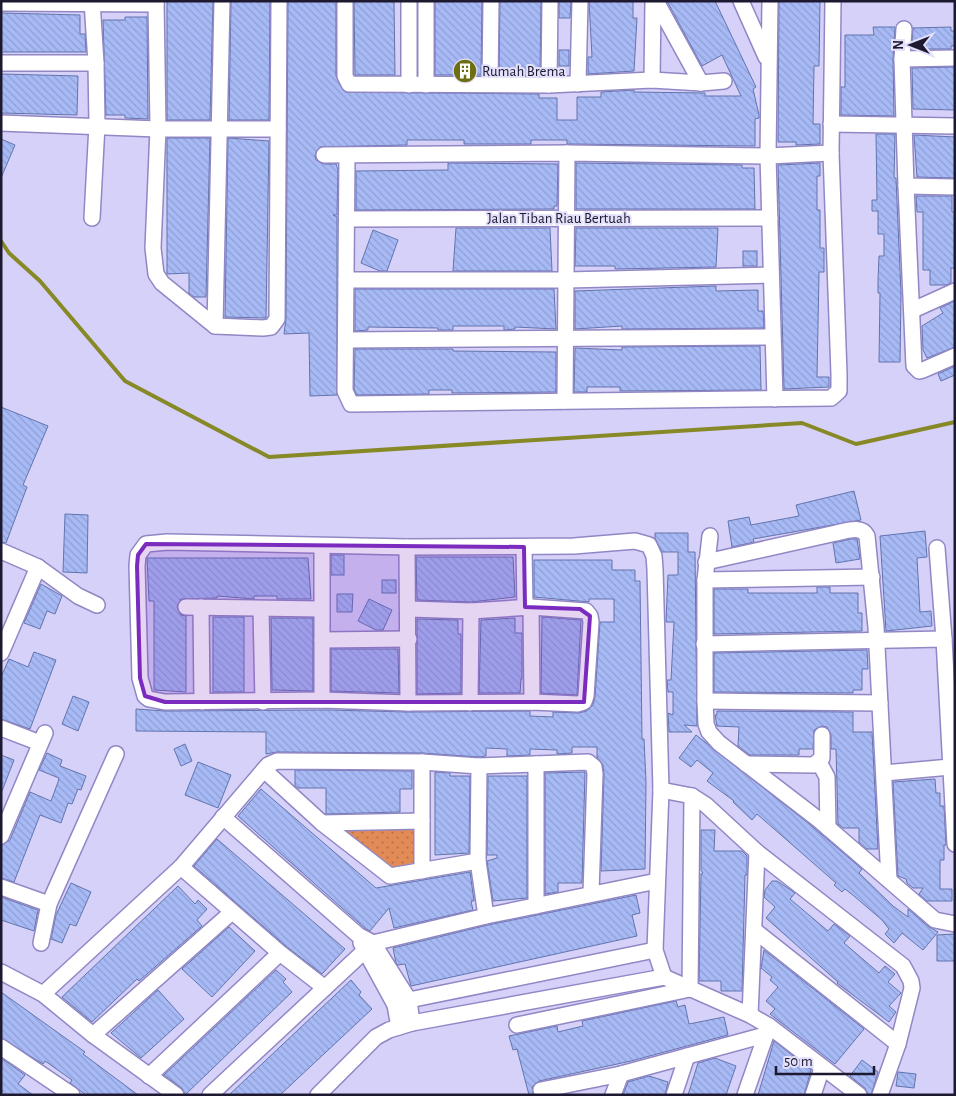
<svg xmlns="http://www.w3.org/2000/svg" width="956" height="1096" font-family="'Alegreya Sans',sans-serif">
<defs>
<pattern id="park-dots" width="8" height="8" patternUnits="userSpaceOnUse" patternTransform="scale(1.25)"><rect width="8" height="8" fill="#e38b57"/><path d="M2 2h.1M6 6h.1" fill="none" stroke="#b77149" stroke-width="1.8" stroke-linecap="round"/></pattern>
<pattern id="building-back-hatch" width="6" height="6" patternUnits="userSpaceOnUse" patternTransform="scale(1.25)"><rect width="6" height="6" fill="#a7baf6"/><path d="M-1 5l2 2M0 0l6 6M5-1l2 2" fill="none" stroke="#8f9fd3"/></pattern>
</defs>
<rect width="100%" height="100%" fill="#d6d1f9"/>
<polygon fill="url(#park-dots)" points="415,812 418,861 389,871 329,825"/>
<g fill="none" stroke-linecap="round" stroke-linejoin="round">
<polyline stroke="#878826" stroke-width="4" points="1,241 9,253 40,281 125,381 269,457 802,423 856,444 955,422"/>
</g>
<g fill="url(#building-back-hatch)" stroke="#6374ad">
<polygon points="167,1 213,1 210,120 167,120"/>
<polygon points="231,1 270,1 269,120 229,120"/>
<polygon points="288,1 336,1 336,76 345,92 539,94 539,98 557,98 557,120 577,120 577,97 601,97 601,92 634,90 634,92 705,93 705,96 741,96 722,55 702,66 667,1 715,1 756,87 753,89 759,115 759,118 755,119 755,146 567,144 567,140 531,140 531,144 464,144 464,140 407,140 407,145 320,147 315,155 316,160 324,164 336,164 338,170 337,215 333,215 337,217 337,395 310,396 309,333 284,334 286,319"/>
<polygon points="354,1 394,1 395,75 355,75"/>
<polygon points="435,1 482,1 481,75 435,75"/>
<polygon points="500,1 541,1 540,76 499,75"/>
<polygon points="559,1 571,1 570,18 559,18"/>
<polygon points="589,1 633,1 633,18 637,18 634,71 588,74 588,57 592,57"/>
<polygon points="779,1 820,1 819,66 814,66 813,124 820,124 820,144 796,145 796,142 778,142"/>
<polygon points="1,13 80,15 80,34 85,34 86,52 1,52"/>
<polygon points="125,17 147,17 148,119 125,118 125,115 106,115 103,20 125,20"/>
<polygon points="873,27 895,27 893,59 894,116 841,115 841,87 845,87 845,35 874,35"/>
<polygon points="951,27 951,31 955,31 955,46 951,46 951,49 926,49 926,44 912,45 913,28"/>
<rect x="559" y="50" width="10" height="16"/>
<polygon points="955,67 955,110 913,109 912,68"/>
<polygon points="1,74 78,76 77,115 1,113"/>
<polygon points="876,134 895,134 894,178 896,178 901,293 900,362 879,362 880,293 878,293 878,280 879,256 884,256 884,234 878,234 878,211 872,211 872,200 877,200"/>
<polygon points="914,135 955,137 955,178 917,177"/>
<polygon points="167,138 210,138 206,297 194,297 189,293 189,273 167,274"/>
<polygon points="228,138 269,141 266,318 225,317"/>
<polygon points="1,139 15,145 1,178"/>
<polygon points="448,163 558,164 557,206 554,206 554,209 356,210 356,171 448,170"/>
<polygon points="576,163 742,165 742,168 754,168 755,209 576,209"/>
<polygon points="820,163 820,176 817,176 817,210 820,210 820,248 824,248 824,272 819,272 817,377 829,377 829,387 784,389 778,165"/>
<polygon points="916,196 952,196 952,212 955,212 955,268 951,268 951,283 946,285 930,285 930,270 923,270 923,212 917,212"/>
<polygon points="456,228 550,228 552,271 453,271"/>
<polygon points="576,228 718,228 716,267 615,269 615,266 575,266"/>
<polygon points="373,230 398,240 387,271 380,271 361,263"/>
<rect x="743" y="251" width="14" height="15"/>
<polygon points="716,286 716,291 758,290 758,311 763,311 764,328 622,329 622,326 575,329 575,291"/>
<polygon points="355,289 554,289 556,329 515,327 515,329 504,330 504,326 453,326 453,330 438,330 438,328 368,327 368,330 355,331"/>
<polygon points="955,301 955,347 927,358 923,350 922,326 943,313 940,308"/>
<polygon points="760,346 761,390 620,391 620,387 587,387 587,392 574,392 575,348 622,350 622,347"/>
<polygon points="355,349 453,349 453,351 556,352 556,392 452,393 452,390 429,390 429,394 357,395 354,389"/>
<polygon points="955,366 955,375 941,381 938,374"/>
<polygon points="1,407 48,426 23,485 27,487 6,543 1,542"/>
<polygon points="854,491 861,520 753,539 754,542 732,547 728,521 749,517 751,525 799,516 796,505"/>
<polygon points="65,514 88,515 87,573 63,572"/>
<polygon points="925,531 927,557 917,558 920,612 931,611 932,626 886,631 880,536"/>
<polygon points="655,533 688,533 688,552 695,552 697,726 684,725 692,732 669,732 668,713 673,715 673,692 668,692 667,680 671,680 674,622 666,622 668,575 678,575 678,552 662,552 655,538"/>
<polygon points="851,539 857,539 860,559 836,563 833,543"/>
<rect x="331" y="555" width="13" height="20"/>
<polygon points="416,557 513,557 515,597 471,602 417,600"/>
<polygon points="147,558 308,558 311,599 277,599 277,596 254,596 254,599 217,596 217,598 181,599 177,607 181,615 186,616 186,692 154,690 154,601 149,601"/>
<polygon points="534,560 612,560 612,570 635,570 635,581 640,581 642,739 644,739 646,782 645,869 601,871 604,774 603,765 597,757 597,747 572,747 572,753 557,754 557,750 530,749 530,755 507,756 507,749 486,748 486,756 479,757 422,753 277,752 266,754 266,732 136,731 136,709 165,711 329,710 408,712 530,711 530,716 553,717 553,712 578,713 587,711 593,705 595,697 600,622 614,622 614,599 589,599 589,602 534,597"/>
<rect x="382" y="580" width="14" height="13"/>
<polygon points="41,584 62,596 55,614 47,611 40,629 24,623"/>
<polygon points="817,587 830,587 830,593 858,593 858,613 862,613 862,631 714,634 714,589 748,589 748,593 817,593"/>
<polygon points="337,594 353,594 352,612 337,612"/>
<polygon points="369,599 392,610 383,630 376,630 358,621"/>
<rect x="213" y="617" width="31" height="75"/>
<polygon points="542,617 581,620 577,695 541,693"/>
<polygon points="271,618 313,618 313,691 272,690"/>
<polygon points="515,618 515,633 522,633 522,679 521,679 520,693 479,693 481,620"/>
<polygon points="417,619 458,620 458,634 461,634 461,693 417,694"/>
<polygon points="331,649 398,649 399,693 331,691"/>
<polygon points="867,650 868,669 862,669 862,690 853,690 853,693 714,692 714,653"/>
<polygon points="34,652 56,660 30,729 1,719 1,677 9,659 28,667"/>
<polygon points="73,696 89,702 78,731 62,724"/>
<polygon points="717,711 853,712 853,732 872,732 878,849 867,849 859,842 859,828 843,828 838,824 836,749 831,749 831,735 827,727 822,726 814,730 813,749 799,749 799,755 750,755 738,746 739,727 717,726 715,715 717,715"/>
<polygon points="696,735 808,823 862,869 859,873 893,906 908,917 908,909 929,927 938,932 923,950 902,933 894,943 885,934 889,929 882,920 854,896 845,889 842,892 834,885 836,883 757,814 752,820 733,802 734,801 707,781 713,773 697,760 691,767 679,758"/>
<polygon points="185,744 192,761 181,766 174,749"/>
<polygon points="47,753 62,760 60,766 86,776 81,790 78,789 72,804 68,803 61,823 40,815 14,882 1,878 1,845 10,840 30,792 51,801 58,782 59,778 39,770"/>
<polygon points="1,755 14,760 2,791 1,791"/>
<polygon points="198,762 231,775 218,808 185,795"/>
<polygon points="295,770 412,771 412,789 400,789 400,812 326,814 326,788 298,788 295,786"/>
<polygon points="435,772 450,773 450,776 470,776 469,853 435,855"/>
<polygon points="585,772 582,883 558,883 558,892 545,894 545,773"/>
<polygon points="488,776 527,776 527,898 493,901 487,861 497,858 497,855 487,855"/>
<polygon points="935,779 936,793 940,793 940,806 944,806 946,845 944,845 944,860 940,860 940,889 952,889 952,901 927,901 919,894 923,888 913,888 907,883 906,879 898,876 893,782"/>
<polygon points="261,789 376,888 470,872 474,901 471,901 473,910 394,928 389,908 370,931 366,929 238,816"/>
<polygon points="701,830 715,830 714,851 742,851 747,856 747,875 745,875 742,991 721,991 721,981 699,981 701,874 703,873 701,870"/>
<polygon points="217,839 345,949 322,974 286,946 194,866"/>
<polygon points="772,881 777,881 795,893 790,899 828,931 834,924 850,936 844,943 879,973 885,966 895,974 888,982 901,993 889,1006 896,1012 889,1022 837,983 838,982 766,918 775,907 764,897 765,890"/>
<polygon points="71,883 91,892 76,926 70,924 62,943 51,939 56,915"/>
<polygon points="178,886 195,904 198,900 207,909 197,920 202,926 139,981 137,979 92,1022 62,997"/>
<polygon points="636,895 640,913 632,915 637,936 411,986 405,964 398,965 396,963 393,948 488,925"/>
<polygon points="1,897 38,910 34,931 1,920"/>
<polygon points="229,927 255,951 212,997 182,969"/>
<polygon points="955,934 955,961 937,961 937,935"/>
<polygon points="764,950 864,1029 835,1064 770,1014 775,1009 766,1001 778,987 770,980 772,977 761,968"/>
<polygon points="276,970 286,979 283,982 292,992 185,1095 182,1088 164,1075"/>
<polygon points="351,980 361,992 359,995 372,1009 280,1095 229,1095"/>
<polygon points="158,990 184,1019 141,1058 111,1033"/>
<polygon points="1,992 85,1052 83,1054 138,1095 86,1095 70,1083 72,1080 45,1061 43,1064 1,1038"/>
<polygon points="676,1001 678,1007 685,1005 689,1024 724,1017 728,1035 631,1061 539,1081 532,1087 533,1095 529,1095 517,1049 513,1050 509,1036 557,1026 558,1032 583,1026 582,1021"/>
<polygon points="774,1041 811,1070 804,1095 758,1095"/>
<polygon points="1,1058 25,1075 18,1084 33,1095 1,1095"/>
<polygon points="715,1058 736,1066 726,1095 688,1095 698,1063"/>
<polygon points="862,1060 878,1072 871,1095 868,1095 865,1088 850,1076"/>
<polygon points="898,1072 916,1074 914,1088 896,1086"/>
<polygon points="649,1076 668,1082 665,1095 623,1095 628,1082"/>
</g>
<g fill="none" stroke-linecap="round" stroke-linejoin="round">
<g stroke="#9187c5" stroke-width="18">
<g id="minor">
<polyline points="92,1 96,63 97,125 92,218"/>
<polyline points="156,1 158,129 153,248 156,274 162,283 215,326 263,328 271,327 277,319 279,1"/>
<polyline points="345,1 345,76 349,84 549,85 652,80 701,83 724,81"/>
<polyline points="426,1 426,85"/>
<polyline points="656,1 701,83"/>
<polyline points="741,1 766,57"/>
<polyline points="770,1 768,156 775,399"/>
<polyline points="1,3 156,4"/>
<polyline points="904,29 902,59 906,186 914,366 919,371 923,370 955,356"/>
<polyline points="902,59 955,58"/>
<polyline points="1,63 96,63"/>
<polyline points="652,80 653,1"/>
<polyline points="490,84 491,1"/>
<polyline points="578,84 580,1"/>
<polyline points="409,85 409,1"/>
<polyline points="549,85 550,1"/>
<polyline points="1,123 158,129 278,129"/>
<polyline points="831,124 955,126"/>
<polyline points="324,155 567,153 768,156 831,153"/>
<polyline points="347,156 345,391 351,404 831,398 839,391 839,374 831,153 833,1"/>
<polyline points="906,186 955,187"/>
<polyline points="348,219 770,218"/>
<polyline points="346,280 567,280 770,275"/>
<polyline points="913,310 955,291"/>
<polyline points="215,326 222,1"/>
<polyline points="346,340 772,337"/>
<polyline points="565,401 567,153"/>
<polyline points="710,536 705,580 705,701 706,724 709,732 719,743 819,820 935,920 955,924"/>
<polyline points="407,547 408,703"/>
<polyline points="524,547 525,608"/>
<polyline points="937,548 944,639"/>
<polyline points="1,551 38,567 78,596 97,605"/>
<path d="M706,562l130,-29c11,-2 25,-8 31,3l9,91 13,253"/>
<polyline points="705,580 872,577"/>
<polyline points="186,607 321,609"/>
<polyline points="201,607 202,702"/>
<polyline points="531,607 532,702"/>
<polyline points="261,609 263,702"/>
<polyline points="409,609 471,611 531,607 586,611 590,616 591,622 586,696 584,702 578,704 532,702 408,703 322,700 165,702 149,699 145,696 140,678 137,566 138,555 146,544 167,542 407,547 574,546 635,541 649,545 654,556 655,569 661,790 655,950 664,977"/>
<polyline points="322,640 409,639"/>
<polyline points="704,644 944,639 955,844"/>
<polyline points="1,653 38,567"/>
<polyline points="322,700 322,546"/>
<polyline points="705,701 880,703"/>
<polyline points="470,703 471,611"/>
<polyline points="1,728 40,743"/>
<polyline points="422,762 422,871"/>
<polyline points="819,762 827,777 828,828"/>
<polyline points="536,764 536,906"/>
<polyline points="746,764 814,765 822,758 822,735"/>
<polyline points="479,766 478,861 486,916"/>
<polyline points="264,770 322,823 390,876 478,861"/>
<polyline points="884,773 950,767"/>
<polyline points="661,790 692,796 706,805 757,852 903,966 911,981 912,988 898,1044 880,1095"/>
<polyline points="223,817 358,935 373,943 409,1000 412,1023"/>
<polyline points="322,823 422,821"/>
<polyline points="1,836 45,733"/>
<polyline points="181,867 280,953 325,988"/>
<polyline points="1,887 49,904"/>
<polyline points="754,930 898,1044"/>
<polyline points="41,943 49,904 116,754"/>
<polyline points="361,943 395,1005 399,1027"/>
<polyline points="1,972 43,994 93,1035 176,1095"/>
<polyline points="43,994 181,867 268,765 277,761 422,762 479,766 588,762 594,767 595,774 591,893"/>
<polyline points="395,1005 409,1000 655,950"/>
<polyline points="750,1015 757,852"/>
<polyline points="517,1025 690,989 692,796"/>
<polyline points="93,1035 232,912"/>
<polyline points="1,1047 72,1095"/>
<polyline points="149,1076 280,953"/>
<polyline points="541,1090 621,1074 765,1035"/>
<polyline points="210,1095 373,943 486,916 657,881"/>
<polyline points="318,1095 376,1037 389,1030 412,1023 664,977 750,1015 769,1026"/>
<polyline points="613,1095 621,1074"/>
<polyline points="674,1095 687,1056"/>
<polyline points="745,1095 769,1026 859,1095"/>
<polyline points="813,1095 822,1068"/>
</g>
</g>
<use href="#minor" stroke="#fff" stroke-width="15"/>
</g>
<path fill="#7b2cbf" fill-opacity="0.2" stroke="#7b2cbf" stroke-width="4" stroke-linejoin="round" d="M146,544l378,3 1,60 55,2 10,7 -6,86h-419l-20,-6 -5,-18 -3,-112 1,-11z"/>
<defs>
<g id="building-disc" transform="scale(1.25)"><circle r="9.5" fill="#6e6f12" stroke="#e3e0fb"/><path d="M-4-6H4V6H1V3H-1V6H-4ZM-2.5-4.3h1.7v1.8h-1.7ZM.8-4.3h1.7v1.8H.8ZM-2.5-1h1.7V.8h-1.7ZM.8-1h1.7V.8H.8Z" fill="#fff"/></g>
</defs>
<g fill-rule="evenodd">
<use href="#building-disc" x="465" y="71"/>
</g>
<g text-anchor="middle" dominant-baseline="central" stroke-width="4" stroke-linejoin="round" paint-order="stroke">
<g font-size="15" fill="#1d1931" stroke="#e3e0fb" text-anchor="start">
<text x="482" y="71">Rumah Brema</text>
</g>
<g font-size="15" fill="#1d1931" stroke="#e3e0fb">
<text x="559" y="218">Jalan Tiban Riau Bertuah</text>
</g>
</g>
<rect width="956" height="1096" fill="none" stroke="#1d1931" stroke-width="5"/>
<g transform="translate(911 45) rotate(270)" stroke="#e3e0fb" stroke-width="4" paint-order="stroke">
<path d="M0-4L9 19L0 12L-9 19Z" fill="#1d1931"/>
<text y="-8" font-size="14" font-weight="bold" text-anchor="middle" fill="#1d1931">N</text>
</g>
<path d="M776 1066v8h98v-8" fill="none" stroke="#1d1931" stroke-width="2.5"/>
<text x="784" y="1066" font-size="15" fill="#1d1931" stroke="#e3e0fb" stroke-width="4" paint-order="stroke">50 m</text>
</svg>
